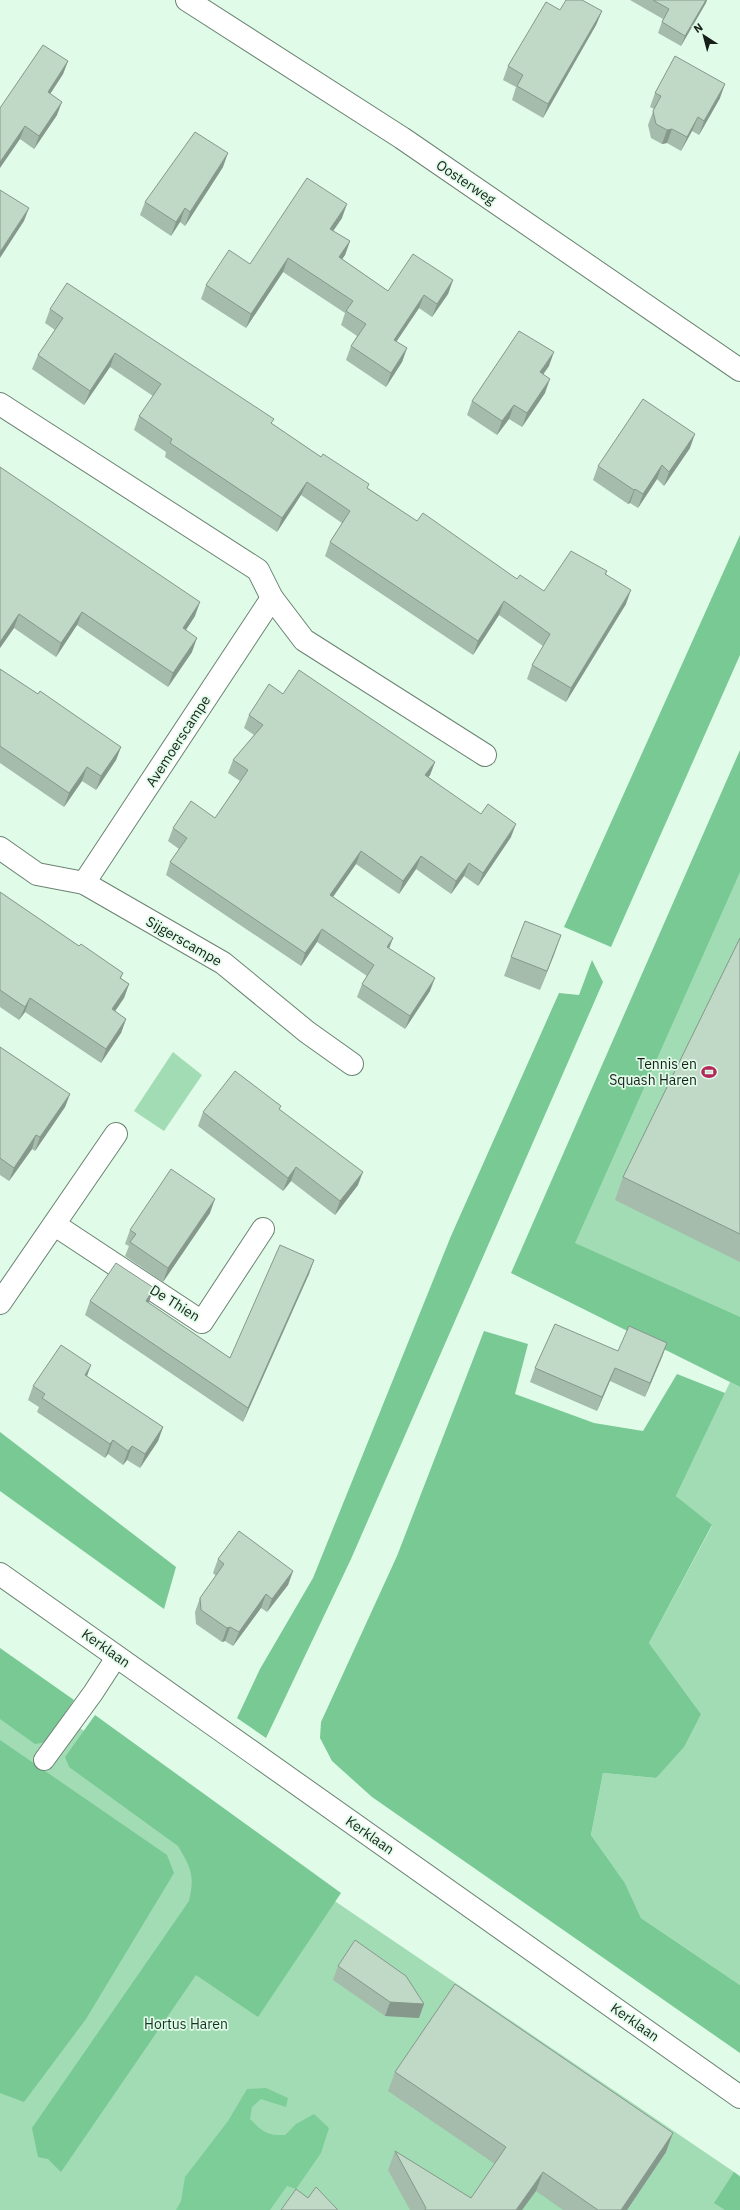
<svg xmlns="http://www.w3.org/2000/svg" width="740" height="2210" font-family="'IBM Plex Sans',sans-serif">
<rect width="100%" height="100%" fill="#e0fbe8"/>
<g fill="#a2dcb4">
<polygon points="740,817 740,1343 544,1246"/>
<polygon points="173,1052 202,1075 164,1131 134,1111"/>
<polygon points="730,1382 740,1387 740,1985 641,1918 625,1883 591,1835 603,1773 656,1778 701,1714 649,1643 712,1526 676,1496"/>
<polygon points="0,1670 74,1724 740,2176 740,2210 0,2210"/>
</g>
<g fill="#78c994">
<polygon points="740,535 740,655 611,947 564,927"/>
<polygon points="740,750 740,872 575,1243 740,1317 740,1387 511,1273"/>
<polygon points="592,960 603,982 351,1559 266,1738 237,1718 260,1669 313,1578 451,1236 559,993 579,995"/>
<polygon points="484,1331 528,1344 515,1394 594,1423 643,1431 677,1374 725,1393 676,1496 712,1525 649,1643 701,1714 684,1747 656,1778 603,1773 591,1835 625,1883 641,1918 740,1985 740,2053 372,1797 332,1761 320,1738 321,1722 397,1556"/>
<polygon points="0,1432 176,1567 164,1609 0,1491"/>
<polygon points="0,1648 74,1700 46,1742 35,1744 0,1719"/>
<path d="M95,1715l246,178 -83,124 -62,-42 -135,197 -13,-13 -10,-2 -6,-29 157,-227c6,-26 2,-33 -11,-55l-109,-79 -4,-10z"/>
<polygon points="0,1740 167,1855 174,1873 86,2019 24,2102 0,2093"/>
<polygon points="734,2172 740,2177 740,2210 725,2210 714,2203"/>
</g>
<path fill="#7ccd98" d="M266,2088l22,10 -2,9 -25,-8 -9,8 -2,12c12,12 17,17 35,16l11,-11 18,-10 15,14 -8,25 -25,36 -9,-3 -17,24h-94l5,-9 4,-24 43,-56 19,-32z"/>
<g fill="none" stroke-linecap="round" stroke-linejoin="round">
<g stroke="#6b8372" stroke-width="22">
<polyline id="lane" points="44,1760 93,1693 117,1656"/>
</g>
<g stroke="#6b8372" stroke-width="24">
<g id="street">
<polyline points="187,0 402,138 740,370"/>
<polyline points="0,404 258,570 272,598 304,640 485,755"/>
<polyline points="0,848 37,874 84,883 223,963 307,1032 352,1064"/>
<polyline points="84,883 272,598"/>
<polyline points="55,1225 202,1322 263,1229"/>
<polyline points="0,1303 116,1134"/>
<polyline points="0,1574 740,2097"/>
</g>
</g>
<use href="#lane" stroke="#fff" stroke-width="20"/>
<use href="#street" stroke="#fff" stroke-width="22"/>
</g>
<g fill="#a5bbab">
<polygon points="630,0 707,0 681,46 658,33 663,19"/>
<polygon points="560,10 602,11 596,25 543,118 512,100 516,87 503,80 508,66"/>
<polygon points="68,61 63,74 50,94 57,115 34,149 20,139 0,108"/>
<polygon points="655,93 720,98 699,135 692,131 681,151 667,143 662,144 651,138 648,125 654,109 650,107"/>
<polygon points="223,167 185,226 180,222 171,236 140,215 145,202"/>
<polygon points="342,218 333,231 350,241 345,255 342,259 388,291 453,280 448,294 432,317 419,308 396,342 407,348 402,362 386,387 346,360 351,346 357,336 341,325 345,313 283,272 246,328 201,299 206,285 250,264"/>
<polygon points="50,309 272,424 417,521 517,579 544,591 607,571 606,574 626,604 566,702 527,679 532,665 543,646 499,615 473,655 325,556 330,542 342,523 301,495 277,532 165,457 166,452 134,430 139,416 153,396 110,367 84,405 32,369 38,355 55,330 45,323"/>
<polygon points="549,366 543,374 545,393 522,427 509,419 497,435 467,415 472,401"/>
<polygon points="690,448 664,486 657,479 638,508 630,503 628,504 593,480 598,466"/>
<polygon points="0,467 195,616 186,630 192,652 168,687 77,625 56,657 14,628 0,648"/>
<polygon points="0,669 38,694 121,747 116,760 96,790 82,781 64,807 0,763"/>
<polygon points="283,694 435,762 430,775 428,777 511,837 478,886 464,876 451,894 416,869 399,894 356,864 333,897 393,938 389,948 430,991 405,1029 357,997 362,984 367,976 317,942 301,966 166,875 170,862 179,849 168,841 173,828 215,818 240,781 228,773 233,760 254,735 244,728 249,715"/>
<polygon points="0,892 79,946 123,973 121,978 129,984 124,998 115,1011 126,1019 121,1033 101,1063 25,1012 19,1020 0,1007"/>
<polygon points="561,935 540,990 504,976 511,957"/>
<polygon points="740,938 740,1262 615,1200 623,1177"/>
<polygon points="0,1047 70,1094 65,1107 35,1151 32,1149 9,1181 0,1175"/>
<polygon points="281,1106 279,1109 358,1185 335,1215 291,1181 283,1191 198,1126 203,1112"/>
<polygon points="210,1213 163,1282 125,1256 129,1246 125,1244 130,1230"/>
<polygon points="314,1260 309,1274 243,1422 85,1315 90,1301 149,1303 230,1358"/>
<polygon points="667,1343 662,1357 645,1397 610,1381 597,1411 530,1382 535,1368 618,1351"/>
<polygon points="87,1376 163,1427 158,1441 140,1468 127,1460 123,1465 108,1454 105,1458 37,1412 39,1407 28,1400 33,1386"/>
<polygon points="218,1559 293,1571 288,1585 267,1612 261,1608 233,1646 225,1641 222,1642 196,1624 195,1612 200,1598 216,1576 213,1573"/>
<polygon points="338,1966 419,2018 385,2016 333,1980"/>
<polygon points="395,2072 666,2152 627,2210 563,2210 536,2191 522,2210 410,2210 388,2170 395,2151 471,2198 495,2164 388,2091"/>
</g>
<g fill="#86988b">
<polygon points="706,0 707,0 706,3 681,46 685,36"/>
<polygon points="602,11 596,25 543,118 548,104"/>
<polygon points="68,61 63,74 43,105 48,92"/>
<polygon points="725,84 720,98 699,135 704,121"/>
<polygon points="62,102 57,115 34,149 39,136"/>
<polygon points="698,117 692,131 681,151 687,137"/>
<polygon points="25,126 20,139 0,168 0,162"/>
<polygon points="672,129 667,143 662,144 667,130"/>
<polygon points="228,153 223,167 185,226 190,212"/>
<polygon points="347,204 342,218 325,243 330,229"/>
<polygon points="29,208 24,221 0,258 0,252"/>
<polygon points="185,208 180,222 171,236 176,222"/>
<polygon points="350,241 345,255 334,271 339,257"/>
<polygon points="288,258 283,272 246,328 251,314"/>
<polygon points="453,280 448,294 432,317 437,304"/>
<polygon points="424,295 419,308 388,354 394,340"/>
<polygon points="407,348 402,362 386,387 391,373"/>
<polygon points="554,352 549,366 535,386 540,372"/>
<polygon points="115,353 110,367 84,405 90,391"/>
<polygon points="550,379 545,393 522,427 527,413"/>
<polygon points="514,405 509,419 497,435 502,421"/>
<polygon points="695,434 690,448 664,486 669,472"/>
<polygon points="662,465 657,479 638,508 643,494"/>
<polygon points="307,482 301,495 277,532 282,518"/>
<polygon points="635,489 630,503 628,504 634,490"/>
<polygon points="631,590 626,604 566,702 571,688"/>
<polygon points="504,601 499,615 473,655 478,641"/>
<polygon points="200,602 195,616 178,642 183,628"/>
<polygon points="82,612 77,625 56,657 61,643"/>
<polygon points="19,614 14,628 0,648 0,642"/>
<polygon points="197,638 192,652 168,687 173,673"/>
<polygon points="121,747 116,760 96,790 101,776"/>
<polygon points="435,762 430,775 420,788 425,775"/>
<polygon points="87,767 82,781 64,807 69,793"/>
<polygon points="516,824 511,837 478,886 483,873"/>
<polygon points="361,851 356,864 325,908 330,895"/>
<polygon points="421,856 416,869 399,894 403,881"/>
<polygon points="469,863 464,876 451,894 456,881"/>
<polygon points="322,929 317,942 301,966 305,953"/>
<polygon points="561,935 554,955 540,990 547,971"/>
<polygon points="393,938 388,951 387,947"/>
<polygon points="435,978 430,991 405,1029 410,1016"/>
<polygon points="129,984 124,998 107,1023 112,1009"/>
<polygon points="30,998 25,1012 19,1020 25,1007"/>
<polygon points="126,1019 121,1033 101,1063 106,1049"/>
<polygon points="70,1094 65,1107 35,1151 40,1137"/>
<polygon points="36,1135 32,1149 9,1181 14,1168"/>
<polygon points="296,1167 291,1181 283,1191 288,1178"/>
<polygon points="363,1172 358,1185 335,1215 340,1201"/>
<polygon points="215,1199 210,1213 163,1282 168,1268"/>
<polygon points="314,1260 309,1274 243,1422 248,1408"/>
<polygon points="154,1288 149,1302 141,1315 146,1301"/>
<polygon points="667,1343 662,1357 645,1397 650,1383"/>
<polygon points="91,1365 86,1379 85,1375"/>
<polygon points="615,1368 610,1381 597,1411 602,1397"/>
<polygon points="163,1427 158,1441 140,1468 145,1454"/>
<polygon points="113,1440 108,1454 105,1458 110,1444"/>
<polygon points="132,1446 127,1460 123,1465 128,1451"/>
<polygon points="293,1571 288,1585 267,1612 272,1599"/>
<polygon points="266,1594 261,1608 233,1646 239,1632"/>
<polygon points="230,1627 225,1641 222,1642 227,1628"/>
<polygon points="390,2002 424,2004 419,2018 385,2016"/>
<polygon points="673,2133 666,2152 627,2210 621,2210"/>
<polygon points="543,2172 536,2191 522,2210 516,2210"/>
</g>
<g fill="#c0d9c7" stroke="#86988b">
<polygon points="566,0 582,0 602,11 548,104 517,86 523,75 508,66 546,2 560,10"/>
<polygon points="653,0 706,0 685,36 662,22 669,9"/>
<polygon points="43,45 68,61 48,92 62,102 39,136 25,126 0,162 0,108"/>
<polygon points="675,56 725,84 704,121 698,117 687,137 672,129 667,130 656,124 653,111 661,96 655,93"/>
<polygon points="195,132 228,153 190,212 185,208 176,222 145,202"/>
<polygon points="307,178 347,204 330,229 350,241 339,257 388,291 413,254 453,280 437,304 424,295 394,340 407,348 391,373 351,346 366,324 346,311 353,301 288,258 251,314 206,285 229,250 250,264"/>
<polygon points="0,190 29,208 0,252"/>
<polygon points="67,283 274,419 271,423 321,457 323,454 369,484 367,488 417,521 423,513 517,579 520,575 544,591 571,551 607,571 605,574 631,590 571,688 532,665 550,634 504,601 478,641 330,542 350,511 307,482 282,518 170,443 172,439 139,416 161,384 115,353 90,391 38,355 63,318 50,309"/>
<polygon points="519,331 554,352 540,372 550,379 527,413 514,405 502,421 472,401"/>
<polygon points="643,399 695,434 669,472 662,465 643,494 635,489 634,490 598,466"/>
<polygon points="0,467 200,602 183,628 197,638 173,673 82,612 61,643 19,614 0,642"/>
<polygon points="0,669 38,694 40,691 121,747 101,776 87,767 69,793 0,746"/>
<polygon points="299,670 435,762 425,775 481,814 488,804 516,824 483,873 469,863 456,881 421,856 403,881 361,851 330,895 393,938 387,947 435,978 410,1016 362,984 374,965 322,929 305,953 170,862 187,838 173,828 191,801 215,818 248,770 233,760 263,725 249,715 269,684 283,694"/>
<polygon points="0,892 79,946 81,944 123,973 120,978 129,984 112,1009 126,1019 106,1049 30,998 25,1007 0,990"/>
<polygon points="525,921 561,935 547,971 511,957"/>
<polygon points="740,938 740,1234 623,1177"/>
<polygon points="0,1047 70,1094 40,1137 36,1135 14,1168 0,1158"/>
<polygon points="235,1071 281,1106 279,1109 363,1172 340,1201 296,1167 288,1178 203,1112"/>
<polygon points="171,1169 215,1199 168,1268 130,1242 136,1234 130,1230"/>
<polygon points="280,1245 314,1260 248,1408 90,1301 116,1263 154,1288 146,1301 230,1358"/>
<polygon points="555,1324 618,1351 629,1326 667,1343 650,1383 615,1368 602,1397 535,1368"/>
<polygon points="61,1345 91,1365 85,1375 163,1427 145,1454 132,1446 128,1451 113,1440 110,1444 42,1398 45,1394 33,1386"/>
<polygon points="239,1531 293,1571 272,1599 266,1594 239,1632 230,1627 227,1628 201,1610 200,1598 224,1564 218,1559"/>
<polygon points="355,1940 406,1976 424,2004 390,2002 338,1966"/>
<polygon points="455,1984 673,2133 621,2210 598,2210 543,2172 516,2210 425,2210 426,2208 395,2151 471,2198 506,2147 395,2072"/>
<polygon points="316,2187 338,2210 281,2210 296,2189 308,2198"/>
</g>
<defs>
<g id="stadium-bare" transform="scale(1.2)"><path d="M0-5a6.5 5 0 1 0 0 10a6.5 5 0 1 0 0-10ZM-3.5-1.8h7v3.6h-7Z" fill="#b5275b" stroke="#e0fbe8" stroke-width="2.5" paint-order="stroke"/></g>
</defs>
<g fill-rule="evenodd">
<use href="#stadium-bare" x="709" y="1072"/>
</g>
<g text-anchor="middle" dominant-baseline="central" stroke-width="3.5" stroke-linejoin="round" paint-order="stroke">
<g font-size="14" fill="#162019" stroke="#e0fbe8">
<text transform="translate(466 182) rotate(34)">Oosterweg</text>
<text transform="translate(178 741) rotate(-57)">Avemoerscampe</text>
<text transform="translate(184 941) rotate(30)">Sijgerscampe</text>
<text transform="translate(175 1303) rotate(32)">De Thien</text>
<text transform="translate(106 1648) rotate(35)">Kerklaan</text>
<text transform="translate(370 1835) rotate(35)">Kerklaan</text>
<text transform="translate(635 2022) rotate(35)">Kerklaan</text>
</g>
<g font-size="14" fill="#162019" stroke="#e0fbe8" text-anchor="end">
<text x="697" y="1064">Tennis en<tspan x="697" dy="16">Squash Haren</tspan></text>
</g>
<g font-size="14" fill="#133621" stroke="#e0fbe8">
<text x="186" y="2024">Hortus Haren</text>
</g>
</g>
<g transform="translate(704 36) rotate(324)" stroke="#e0fbe8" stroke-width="3" paint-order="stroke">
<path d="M0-3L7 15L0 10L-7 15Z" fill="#162019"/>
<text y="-6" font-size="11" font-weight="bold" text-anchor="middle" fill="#162019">N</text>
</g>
</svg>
